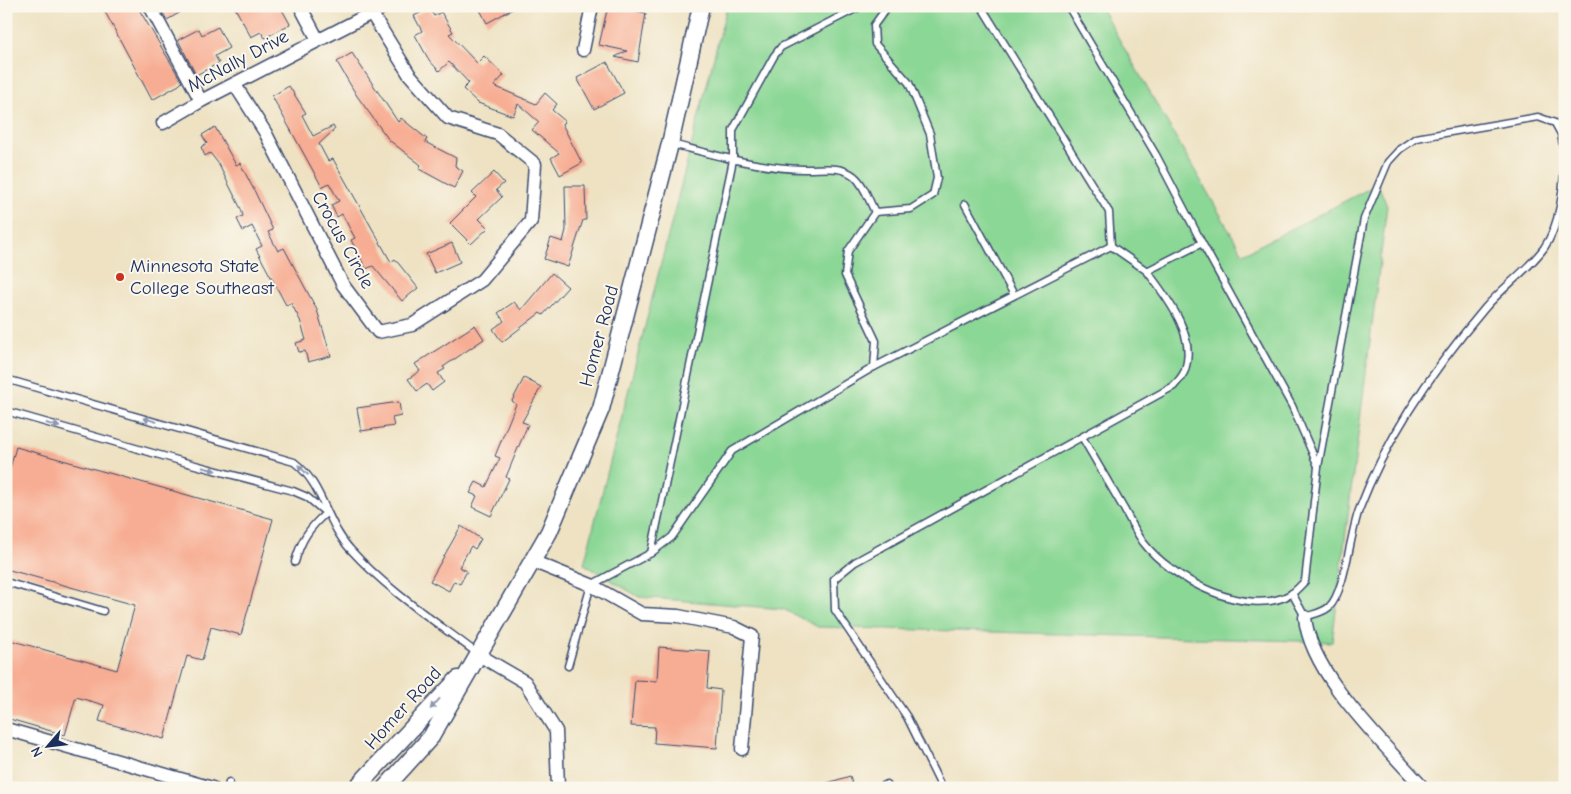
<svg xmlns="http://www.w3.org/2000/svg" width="1571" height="794" font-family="'Comic Neue',sans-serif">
<rect width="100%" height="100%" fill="#fbf7ec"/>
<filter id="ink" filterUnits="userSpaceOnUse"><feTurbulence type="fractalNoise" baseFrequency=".02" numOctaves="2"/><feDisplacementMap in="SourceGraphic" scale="10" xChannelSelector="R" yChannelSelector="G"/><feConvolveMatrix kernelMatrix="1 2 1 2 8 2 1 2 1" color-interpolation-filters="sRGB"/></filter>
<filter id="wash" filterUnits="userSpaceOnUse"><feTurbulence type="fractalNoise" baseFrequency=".0096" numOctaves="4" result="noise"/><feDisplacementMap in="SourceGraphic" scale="20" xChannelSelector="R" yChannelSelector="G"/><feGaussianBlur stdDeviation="1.12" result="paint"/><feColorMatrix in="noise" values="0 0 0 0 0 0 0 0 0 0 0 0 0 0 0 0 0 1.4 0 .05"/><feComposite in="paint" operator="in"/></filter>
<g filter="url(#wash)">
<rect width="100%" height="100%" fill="#eee2c3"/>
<polygon fill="#8bd795" stroke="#53837a" points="727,6 1100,6 1243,254 1378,184 1387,206 1332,642 818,627 783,609 639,597 584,564"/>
<g id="blocks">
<g fill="#f7ad93">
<polygon points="102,6 137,6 182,82 179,85 152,100"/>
<polygon points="159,6 191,6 167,20"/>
<polygon points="234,6 280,6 290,24 265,38 261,32 251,37"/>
<polygon points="478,6 518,6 487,23"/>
<polygon points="608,6 646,13 638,62 615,57 627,51 599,45"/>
<polygon points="429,8 434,16 441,12 453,32 449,34 477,63 484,56 504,75 494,86 536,104 545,93 557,104 552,110 565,121 562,124 582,163 560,175 551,158 559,153 532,130 539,122 518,104 513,116 478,103 463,89 469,83 449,62 439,71 429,60 415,35 422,31 414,16"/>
<polygon points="218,27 229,48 215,56 219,63 196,75 178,40 199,29 202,35"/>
<polygon points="352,53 398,122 401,118 427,139 425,142 456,158 455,166 463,171 454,188 419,169 421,165 389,140 357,96 337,62"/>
<polygon points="607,62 624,93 594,109 577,78"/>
<polygon points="289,86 306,113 302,115 313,136 333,126 335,129 319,144 328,161 333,159 391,262 395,259 418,288 402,301 373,266 366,269 351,240 355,238 342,214 337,217 331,205 339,201 329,183 322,187 272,96"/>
<polygon points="215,127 236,165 240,163 255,192 273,230 268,232 278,251 284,248 317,310 331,356 308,362 305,351 299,352 296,343 306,340 300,320 291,303 286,305 256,249 262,246 252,226 243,231 237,219 243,216 241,209 218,163 210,153 205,156 201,147 207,143 202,135"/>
<polygon points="494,172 504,183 496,190 502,197 479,219 488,228 471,244 450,223 476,197 472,193"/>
<polygon points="565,186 585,186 586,220 583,220 568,267 544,259 551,238 563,242 566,230"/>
<polygon points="452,243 460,262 435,273 426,254"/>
<polygon points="552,273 568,287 543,315 540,313 502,342 493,329 504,321 498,313 514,302 521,310"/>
<polygon points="475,325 484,339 443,367 445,369 438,373 444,382 432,391 427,384 417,391 408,379 420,371 415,364"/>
<polygon points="524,378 541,387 522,422 528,424 506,477 509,479 491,516 472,507 477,496 470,493 476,482 486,487 500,458 495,456 516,404 512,401"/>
<polygon points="399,402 401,416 392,418 394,426 361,431 357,408"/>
<polygon points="16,447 273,519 241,635 211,627 202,660 187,656 164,739 99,721 104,705 76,697 65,735 6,718 6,639 117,670 135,605 6,569 6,482"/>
<polygon points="461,526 481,539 475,549 471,546 459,567 467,571 460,584 454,581 449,591 430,581"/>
<polygon points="659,647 710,651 707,688 721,690 717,748 654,743 655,727 631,726 635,680 657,681"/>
<polygon points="850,776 853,788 821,788 821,785"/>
</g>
</g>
</g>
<g filter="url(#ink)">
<use href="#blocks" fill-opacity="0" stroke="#3b4a6d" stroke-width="1"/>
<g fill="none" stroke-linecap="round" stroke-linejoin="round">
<g stroke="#3b4a6d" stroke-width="9">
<g id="service">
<polyline points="981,6 1109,212 1111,246"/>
<path d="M672,144c43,11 86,24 131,25 17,1 36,-5 51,7 10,8 15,25 21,36"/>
<polyline points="965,204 1014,295"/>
<polyline points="1202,243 1292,406 1318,466"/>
<polyline points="874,367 876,341 845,275 848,251 875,212 911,209 933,195 937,178 930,134 909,83 875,44 874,25 888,6"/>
<path d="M6,379l288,83c30,23 31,60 57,88 36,40 84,71 127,104"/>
<polyline points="6,411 184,462 293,491 307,497 325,512"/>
<path d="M1082,437c14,24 28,48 42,72 6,11 12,23 19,33 28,37 104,77 148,52 5,-3 10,-9 14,-13l13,-114 46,-248 24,-57 12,-13 16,-11 122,-21 17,6 6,11 4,23"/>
<polyline points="651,553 672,537 732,451 874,367 1111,246 1147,271"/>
<path d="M295,562c6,-22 14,-34 31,-49"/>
<polyline points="6,582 103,611"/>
<path d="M1292,593l13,24c8,-3 17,-4 24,-10 16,-15 21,-73 30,-97 28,-74 75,-142 126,-202 18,-21 43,-38 59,-60 17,-25 19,-59 21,-87"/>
<polyline points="568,666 591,585 651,553 733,160 733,130 774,56 781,47 861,6"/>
<polyline points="228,788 229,782"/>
<polyline points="878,788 887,784"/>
<path d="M942,788l-35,-71 -72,-107 -1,-31 21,-17 319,-176c4,-5 9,-10 11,-16 12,-35 -18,-72 -38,-99l55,-28 -46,-88 -88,-149"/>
</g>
</g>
<g stroke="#3b4a6d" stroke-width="15">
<g id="minor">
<polyline points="150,6 201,101"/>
<polyline points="300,6 318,40"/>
<polyline points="583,50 592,6"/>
<polyline points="235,85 265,132 343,285 378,332 412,325 482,280 531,221 535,164 498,134 448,118 409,74 372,14"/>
<polyline points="163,123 201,101 385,6"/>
<polyline points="532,561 591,585 642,614 678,616 734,627 752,636 742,749"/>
<path d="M1305,617c5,58 80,127 118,171"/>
<polyline points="479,655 525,682 556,731 558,788"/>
<polyline points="6,729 212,788"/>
</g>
</g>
<g stroke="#3b4a6d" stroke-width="19">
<g id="tertiary">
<polyline points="356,788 458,679"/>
<polyline points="385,788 431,737 549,532 601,409 670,144 701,6"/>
</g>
</g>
<use href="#service" stroke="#fff" stroke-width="6"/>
<use href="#minor" stroke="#fff" stroke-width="12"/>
<use href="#tertiary" stroke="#fff" stroke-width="16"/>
</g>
<defs><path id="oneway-solid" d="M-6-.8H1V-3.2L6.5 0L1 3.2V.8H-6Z" transform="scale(1.25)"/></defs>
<g fill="#8d97ae">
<use href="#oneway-solid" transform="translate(150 420) rotate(-164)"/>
<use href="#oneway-solid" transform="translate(53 425) rotate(16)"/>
<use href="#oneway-solid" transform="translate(209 469) rotate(14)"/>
<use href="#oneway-solid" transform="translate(303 470) rotate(-136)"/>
<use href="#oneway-solid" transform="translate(435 704) rotate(132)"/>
</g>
</g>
<circle fill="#c8321e" stroke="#fbf7ec" stroke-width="2" cx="120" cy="277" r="5"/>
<g text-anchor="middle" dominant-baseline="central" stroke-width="4" stroke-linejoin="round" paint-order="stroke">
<g font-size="19" fill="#1b2f5e" stroke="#fbf7ec">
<text transform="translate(238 61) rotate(-28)">McNally Drive</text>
<text transform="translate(343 240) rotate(61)">Crocus Circle</text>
<text transform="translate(599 336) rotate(-75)">Homer Road</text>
<text transform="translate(403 708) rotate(-48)">Homer Road</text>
</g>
<g font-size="19" fill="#1b2f5e" stroke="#fbf7ec" text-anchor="start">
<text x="130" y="266">Minnesota State<tspan x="130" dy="22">College Southeast</tspan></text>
</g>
</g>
<rect width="1571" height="794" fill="none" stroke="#fbf7ec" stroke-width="25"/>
<g transform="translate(48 746) rotate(242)" stroke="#fbf7ec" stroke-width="4" paint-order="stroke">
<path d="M0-4L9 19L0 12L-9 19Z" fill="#1b2f5e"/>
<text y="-8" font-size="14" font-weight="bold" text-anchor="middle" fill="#1b2f5e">N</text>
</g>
</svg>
